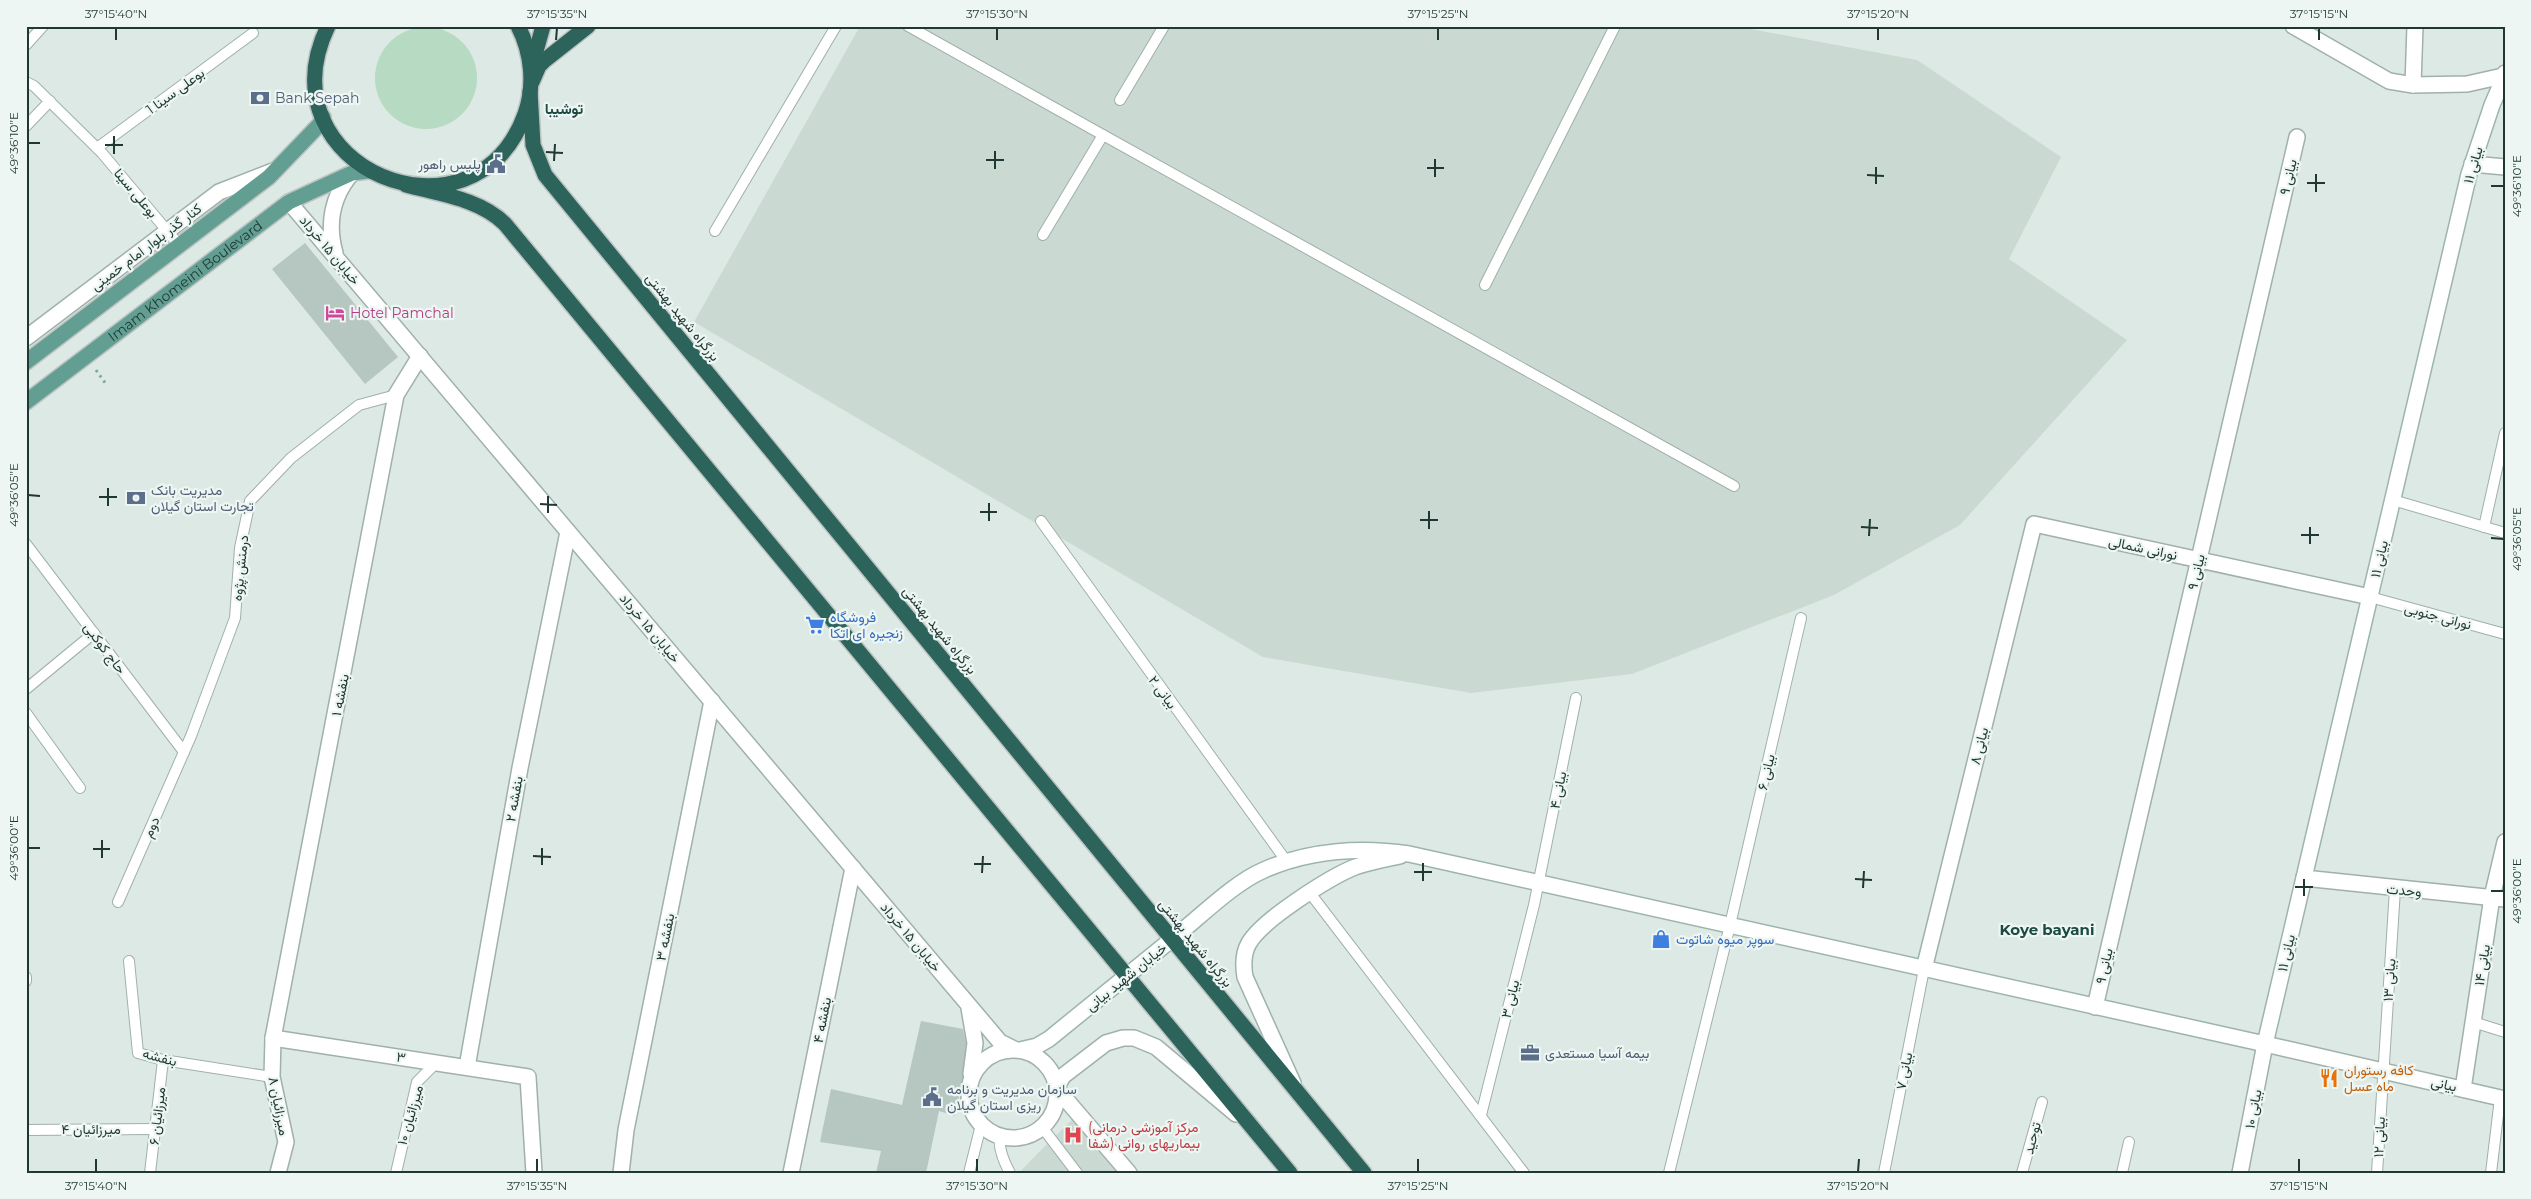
<svg xmlns="http://www.w3.org/2000/svg" width="2531" height="1199" font-family="Montserrat,Vazirmatn,sans-serif">
<rect width="100%" height="100%" fill="#dde9e4"/>
<g fill="#cbd9d3">
<polygon points="860,26 1735,26 1917,60 2061,157 2009,259 2127,340 1960,525 1834,595 1632,674 1471,693 1263,657 694,322"/>
<polygon points="1075,1117 1120,1173 1019,1173 1038,1153"/>
</g>
<circle fill="#b6dac2" cx="426" cy="78" r="51"/>
<g fill="#b6c6c0">
<polygon points="305,243 398,357 365,384 272,269"/>
<polygon points="921,1021 963,1029 966,1043 963,1078 955,1116 939,1111 926,1173 876,1173 881,1151 820,1142 831,1089 902,1105"/>
</g>
<g fill="none" stroke-linecap="round" stroke-linejoin="round">
<g stroke="#a0b0ab" stroke-width="12">
<g id="lane">
<polyline points="908,26 1103,135 1043,235"/>
<polyline points="26,45 43,26"/>
<polyline points="26,82 34,86 102,153 179,245"/>
<polyline points="1120,100 1164,26"/>
<polyline points="26,126 50,101"/>
<polyline points="1103,135 1734,486"/>
<polyline points="97,148 253,33"/>
<polyline points="715,231 836,26"/>
<polyline points="1485,285 1615,26"/>
<polyline points="2393,500 2505,533"/>
<polyline points="1041,521 1287,862"/>
<polyline points="2484,527 2505,433"/>
<polyline points="26,544 184,752"/>
<polyline points="2370,597 2505,634"/>
<polyline points="26,689 94,633"/>
<polyline points="26,713 80,788"/>
<polyline points="1310,893 1524,1173"/>
<polyline points="118,902 191,736 235,618 240,548 250,501 291,458 359,405 396,395"/>
<polyline points="129,961 138,1053 163,1060 272,1077"/>
<polyline points="26,977 26,981"/>
<polyline points="2473,1022 2505,1032"/>
<polyline points="1481,1115 1534,905 1576,698"/>
<polyline points="1042,1127 1077,1173"/>
<polyline points="26,1130 155,1129"/>
<path d="M1000,1136c-2,13 4,26 10,37"/>
<polyline points="150,1173 163,1060"/>
<polyline points="396,1173 417,1082 436,1063"/>
<polyline points="969,1173 981,1125"/>
<polyline points="1669,1173 1730,925 1801,618"/>
<polyline points="1884,1173 1924,969"/>
<polyline points="2022,1173 2042,1102"/>
<polyline points="2122,1173 2129,1142"/>
<polyline points="2377,1173 2395,889"/>
<polyline points="2491,1173 2500,1098"/>
</g>
</g>
<g stroke="#a0b0ab" stroke-width="18">
<g id="street">
<polyline points="2293,26 2389,81 2413,85 2467,84 2503,76 2505,73"/>
<polyline points="2413,85 2415,26"/>
<polyline points="2472,164 2505,167"/>
<polyline points="289,202 1000,1042 1014,1049"/>
<path d="M335,253c-8,-29 -3,-57 17,-80"/>
<polyline points="26,338 219,192 273,171"/>
<polyline points="2304,878 2505,899"/>
<polyline points="1924,969 2034,524 2370,597"/>
<polyline points="2095,1007 2297,137"/>
<polyline points="969,1008 975,1043 971,1074"/>
<polyline points="273,1038 528,1077 534,1173"/>
<circle cx="1013" cy="1094" r="44"/>
<polyline points="467,1067 520,768 568,532"/>
<polyline points="1057,1087 1063,1076 1106,1043 1123,1038 1134,1038 1156,1047 1236,1114"/>
<polyline points="1057,1089 1129,1173"/>
<polyline points="2463,1089 2492,897 2505,842"/>
<polyline points="278,1173 286,1142 272,1077 273,1038 396,395 420,356"/>
<polyline points="621,1173 626,1130 712,701"/>
<polyline points="791,1173 853,868"/>
<polyline points="2240,1173 2265,1044 2505,1099"/>
</g>
</g>
<g stroke="#9db4ad" stroke-width="18">
<g id="secondary">
<path d="M1020,1050l17,-4 12,-7c45,-36 89,-72 133,-108 24,-20 54,-49 82,-61 45,-20 97,-23 145,-16l856,190 204,-870 23,-69 13,-30"/>
<path d="M1293,1083l-48,-106c-2,-12 -2,-24 4,-34 13,-23 81,-66 106,-76 15,-5 30,-8 45,-11"/>
</g>
</g>
<g stroke="#bcc3c2" stroke-width="18">
<g id="primary">
<polyline points="26,362 269,177 320,124 323,117"/>
<path id="s1" d="M26,402l263,-200 63,-29 16,-2"/>
</g>
</g>
<g stroke="#bcc3c2" stroke-width="18">
<g id="highway">
<path d="M328,26c-68,142 146,229 197,88 10,-28 7,-61 -7,-88"/>
<polyline points="533,62 543,26"/>
<polyline points="532,82 539,66 545,60 588,26"/>
<polyline points="530,91 533,145 545,175 1364,1173"/>
<path d="M406,185c33,9 74,14 99,39l785,949"/>
</g>
</g>
<polyline stroke="#7eaca0" stroke-width="3" stroke-dasharray="2.5 4" stroke-linecap="butt" points="96,370 106,384"/>
<use href="#lane" stroke="#fff" stroke-width="10"/>
<use href="#street" stroke="#fff" stroke-width="15"/>
<use href="#secondary" stroke="#fff" stroke-width="15"/>
<use href="#primary" stroke="#629e92" stroke-width="15"/>
<use href="#highway" stroke="#2c635b" stroke-width="15"/>
</g>
<path fill="none" stroke="#1f3833" stroke-width="2" d="M116,40v-12M556,40l1,-12M997,40v-12M1438,40v-12M1878,40v-12M2319,40v-12M28,143h12M105,145h18M546,152l17,1M114,154v-18M986,160h18M554,161l1,-17M1427,168h17M995,169v-18M1867,175l17,1M1435,177v-18M2307,183h18M1876,184v-17M2491,186h13M2316,192v-18M28,495l12,1M99,497h18M540,504l17,1M108,506v-18M980,512h17M548,513v-17M1420,520h18M989,521v-18M1861,527l17,1M1429,529v-18M2301,535h18M1869,536l1,-17M2491,538l13,1M2310,544v-17M28,848h12M93,849h17M533,856l18,1M102,858v-18M974,864h17M542,865v-17M1414,872h18M982,873l1,-17M1855,879l17,1M1423,881v-18M2295,887h18M1863,888l1,-17M2491,891h13M2304,896v-17M96,1172v-13M537,1172v-13M977,1172v-13M1418,1172v-13M1858,1172l1,-13M2299,1172v-13"/>
<defs>
<g id="bank-bare" transform="scale(1.5)"><path d="M-6-4H6V4H-6ZM0-2.3a2.3 2.3 0 1 0 0 4.6a2.3 2.3 0 1 0 0-4.6Z" fill="#5c6f8a" stroke="#edf6f2" stroke-width="2.5" paint-order="stroke"/></g>
<g id="civic-bare" transform="scale(1.5)"><path d="M-.6-6.5H3V-4.5H.6V-3L4-1V1h2V6H-6V1h2V-1L-.6-3ZM-1.2 2.5V6h2.4V2.5Z" fill="#5c6f8a" stroke="#edf6f2" stroke-width="2.5" paint-order="stroke"/></g>
<g id="hotel-bare" transform="scale(1.5)"><path d="M-6-4.5h1.5V1H6V5H4.5V3h-9V5H-6ZM-4 0a1.8 1.8 0 1 1 3.6 0ZM.5 0V-2.5h3Q6-2.5 6 0Z" fill="#d1479c" stroke="#edf6f2" stroke-width="2.5" paint-order="stroke"/></g>
<g id="supermarket-bare" transform="scale(1.5)"><path d="M-6-5.5h2.5l.6 2H6L4.5 2H-2.5L-4.4-4H-6ZM-1.5 3.2a1.3 1.3 0 1 0 .1 0ZM3 3.2a1.3 1.3 0 1 0 .1 0Z" fill="#3f7fe0" stroke="#edf6f2" stroke-width="2.5" paint-order="stroke"/></g>
<g id="shop-bare" transform="scale(1.5)"><path d="M-5-2.5h2.3a2.7 3.5 0 0 1 5.4 0H5L5.5 6h-11ZM-1.5-2.5h3a1.5 2.3 0 0 0-3 0Z" fill="#3f7fe0" stroke="#edf6f2" stroke-width="2.5" paint-order="stroke"/></g>
<g id="office-bare" transform="scale(1.5)"><path d="M-6-3h4V-5.5h4V-3h4V5H-6ZM-1-4.5V-3h2v-1.5ZM-6 0V1H6V0Z" fill="#5c6f8a" stroke="#edf6f2" stroke-width="2.5" paint-order="stroke"/></g>
<g id="restaurant-bare" transform="scale(1.5)"><path d="M-5-6h1v4h1v-4h1v4h1v-4h1v5L-1.5 .5V6h-2V.5L-5-1ZM5-6V6H3V1.5H1.5Q1.5-4 5-6Z" fill="#e8710a" stroke="#edf6f2" stroke-width="2.5" paint-order="stroke"/></g>
<g id="hospital-bare" transform="scale(1.5)"><path d="M-5-5h3v3.5h4V-5h3V5h-3V1.5h-4V5h-3Z" fill="#e0444e" stroke="#edf6f2" stroke-width="2.5" paint-order="stroke"/></g>
</defs>
<g fill-rule="evenodd">
<use href="#bank-bare" x="260" y="98"/>
<use href="#civic-bare" x="496" y="164"/>
<use href="#hotel-bare" x="335" y="313"/>
<use href="#bank-bare" x="136" y="498"/>
<use href="#supermarket-bare" x="815" y="625"/>
<use href="#shop-bare" x="1661" y="939"/>
<use href="#office-bare" x="1530" y="1053"/>
<use href="#restaurant-bare" x="2329" y="1078"/>
<use href="#civic-bare" x="932" y="1097"/>
<use href="#hospital-bare" x="1073" y="1135"/>
</g>
<g text-anchor="middle" dominant-baseline="central" stroke-width="4.5" stroke-linejoin="round" paint-order="stroke">
<g font-size="14" fill="#1f3833" stroke="#edf6f2">
<text transform="translate(175 91) rotate(-36)">بوعلی سینا 1</text>
<text transform="translate(2473 165) rotate(-74)">بیانی ۱۱</text>
<text transform="translate(2288 177) rotate(-77)">بیانی ۹</text>
<text transform="translate(136 193) rotate(50)">بوعلی سینا</text>
<text transform="translate(146 247) rotate(-37)">کنار گذر بلوار امام خمینی</text>
<text transform="translate(330 250) rotate(50)">خیابان ۱۵ خرداد</text>
<text stroke="none"><textPath href="#s1" startOffset="200">Imam Khomeini Boulevard</textPath></text>
<text transform="translate(683 317) rotate(51)">بزرگراه شهید بهشتی</text>
<text transform="translate(2143 548) rotate(12)">نورانی شمالی</text>
<text transform="translate(2379 559) rotate(-77)">بیانی ۱۱</text>
<text transform="translate(240 568) rotate(-84)">درمنش پژوه</text>
<text transform="translate(2196 572) rotate(-77)">بیانی ۹</text>
<text transform="translate(2438 616) rotate(15)">نورانی جنوبی</text>
<text transform="translate(650 628) rotate(50)">خیابان ۱۵ خرداد</text>
<text transform="translate(940 630) rotate(51)">بزرگراه شهید بهشتی</text>
<text transform="translate(105 648) rotate(53)">حاج کوکبی</text>
<text transform="translate(1163 692) rotate(54)">بیانی ۲</text>
<text transform="translate(340 695) rotate(-79)">بنفشه ۱</text>
<text transform="translate(1979 746) rotate(-76)">بیانی ۸</text>
<text transform="translate(1766 772) rotate(-77)">بیانی ۶</text>
<text transform="translate(1558 790) rotate(-79)">بیانی ۴</text>
<text transform="translate(514 799) rotate(-80)">بنفشه ۲</text>
<text transform="translate(151 827) rotate(-66)">دوم</text>
<text transform="translate(2404 890) rotate(5)">وحدت</text>
<text transform="translate(665 937) rotate(-79)">بنفشه ۳</text>
<text transform="translate(911 937) rotate(50)">خیابان ۱۵ خرداد</text>
<text transform="translate(1196 943) rotate(51)">بزرگراه شهید بهشتی</text>
<text transform="translate(2286 953) rotate(-77)">بیانی ۱۱</text>
<text transform="translate(2482 965) rotate(-81)">بیانی ۱۴</text>
<text transform="translate(2104 966) rotate(-77)">بیانی ۹</text>
<text transform="translate(1126 977) rotate(-39)">خیابان شهید بیانی</text>
<text transform="translate(2389 980) rotate(-86)">بیانی ۱۳</text>
<text transform="translate(1510 999) rotate(-76)">بیانی ۳</text>
<text transform="translate(822 1020) rotate(-79)">بنفشه ۴</text>
<text transform="translate(160 1057) rotate(15)">بنفشه</text>
<text transform="translate(401 1057) rotate(9)">۳</text>
<text transform="translate(1904 1071) rotate(-79)">بیانی ۷</text>
<text transform="translate(2444 1084) rotate(13)">بیانی</text>
<text transform="translate(279 1106) rotate(79)">میرزائیان ۸</text>
<text transform="translate(2253 1109) rotate(-79)">بیانی ۱۰</text>
<text transform="translate(410 1115) rotate(-74)">میرزائیان ۱۰</text>
<text transform="translate(157 1116) rotate(-83)">میرزائیان ۶</text>
<text x="91" y="1129">میرزائیان ۴</text>
<text transform="translate(2379 1137) rotate(-87)">بیانی ۱۲</text>
<text transform="translate(2032 1138) rotate(-75)">توحید</text>
</g>
<g font-size="14" fill="#4e5e75" stroke="#edf6f2" text-anchor="start">
<text x="275" y="98">Bank Sepah</text>
<text x="481" y="164" text-anchor="end">پلیس راهور</text>
<text x="151" y="490">مدیریت بانک<tspan x="151" dy="16">تجارت استان گیلان</tspan></text>
<text x="1545" y="1053">بیمه آسیا مستعدی</text>
<text x="947" y="1089">سازمان مدیریت و برنامه<tspan x="947" dy="16">ریزی استان گیلان</tspan></text>
</g>
<g font-size="14" fill="#b23c85" stroke="#edf6f2" text-anchor="start">
<text x="350" y="313">Hotel Pamchal</text>
</g>
<g font-size="14" fill="#366cbe" stroke="#edf6f2" text-anchor="start">
<text x="830" y="617">فروشگاه<tspan x="830" dy="16">زنجیره ای اتکا</tspan></text>
<text x="1676" y="939">سوپر میوه شاتوت</text>
</g>
<g font-size="14" fill="#c56008" stroke="#edf6f2" text-anchor="start">
<text x="2344" y="1070">کافه رستوران<tspan x="2344" dy="16">ماه عسل</tspan></text>
</g>
<g font-size="14" fill="#be3a42" stroke="#edf6f2" text-anchor="start">
<text x="1088" y="1127">(مرکز آموزشی درمانی<tspan x="1088" dy="16">بیماریهای روانی (شفا</tspan></text>
</g>
<g font-size="15" font-weight="bold" fill="#1c4941" stroke="#edf6f2">
<text x="564" y="108">توشیبا</text>
<text x="2047" y="929">Koye bayani</text>
</g>
</g>
<rect width="2531" height="1199" fill="none" stroke="#edf6f2" stroke-width="55"/>
<rect x="28" y="28" width="2476" height="1144" fill="none" stroke="#1f3833" stroke-width="2"/>
<g font-size="12" text-anchor="middle" fill="#1f3833">
<text x="116" y="18">37°15'40"N</text>
<text x="557" y="18">37°15'35"N</text>
<text x="997" y="18">37°15'30"N</text>
<text x="1438" y="18">37°15'25"N</text>
<text x="1878" y="18">37°15'20"N</text>
<text x="2319" y="18">37°15'15"N</text>
<text transform="translate(14 143) rotate(-90)" y="4">49°36'10"E</text>
<text transform="translate(2517 186) rotate(-90)" y="4">49°36'10"E</text>
<text transform="translate(14 495) rotate(-90)" y="4">49°36'05"E</text>
<text transform="translate(2517 539) rotate(-90)" y="4">49°36'05"E</text>
<text transform="translate(14 848) rotate(-90)" y="4">49°36'00"E</text>
<text transform="translate(2517 891) rotate(-90)" y="4">49°36'00"E</text>
<text x="96" y="1190">37°15'40"N</text>
<text x="537" y="1190">37°15'35"N</text>
<text x="977" y="1190">37°15'30"N</text>
<text x="1418" y="1190">37°15'25"N</text>
<text x="1858" y="1190">37°15'20"N</text>
<text x="2299" y="1190">37°15'15"N</text>
</g>
</svg>
